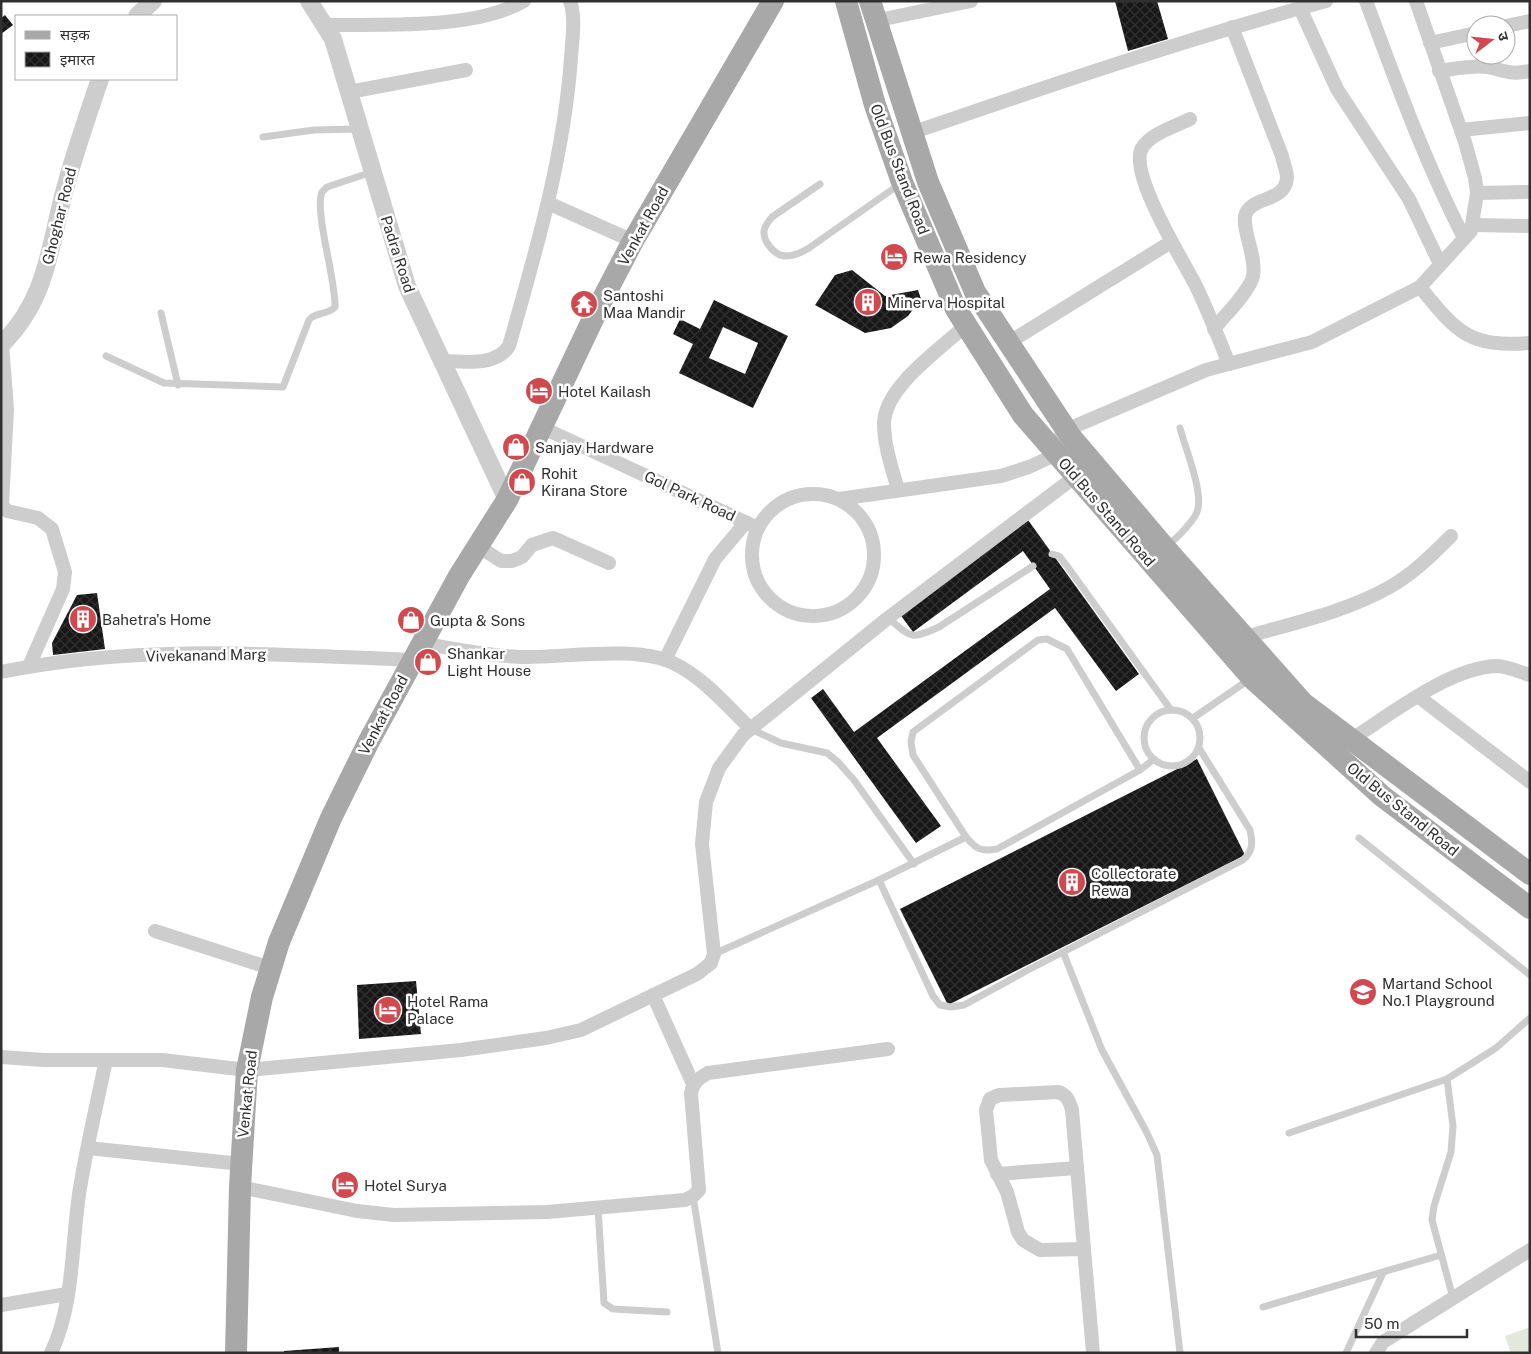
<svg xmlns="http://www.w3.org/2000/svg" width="1531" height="1354" font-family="'Public Sans','Noto Sans Devanagari',sans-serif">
<defs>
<pattern id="building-cross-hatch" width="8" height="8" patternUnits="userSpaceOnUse" patternTransform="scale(1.25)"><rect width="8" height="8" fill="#171717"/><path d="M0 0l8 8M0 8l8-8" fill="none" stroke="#303030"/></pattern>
</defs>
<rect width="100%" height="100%" fill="#fff"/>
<polygon fill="#e3e8dd" points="1530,1327 1530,1353 1511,1353 1505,1336"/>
<g fill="url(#building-cross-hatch)" fill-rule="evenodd">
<polygon points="1115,1 1157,1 1168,39 1128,51"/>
<polygon points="5,15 13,25 1,34 1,18"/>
<polygon points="852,270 885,296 918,290 921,299 908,316 891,328 865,333 815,305 835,275"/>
<path d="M714,300l74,36 -35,72 -74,-35 14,-29 -20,-10 7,-15 20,10zM723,327l35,16 -13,31 -36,-16z"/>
<polygon points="1028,520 1139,674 1116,691 1055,608 877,738 941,826 916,843 811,698 823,689 854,732 1050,589 1023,551 913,632 899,613"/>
<polygon points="97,593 105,649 53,655 52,643 77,595"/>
<polygon points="1197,759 1245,855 948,1005 900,909"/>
<polygon points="416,981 421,1034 359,1039 357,985"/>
<polygon points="339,1347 339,1353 284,1353 284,1351"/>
</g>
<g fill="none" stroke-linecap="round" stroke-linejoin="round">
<g stroke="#cdcdcd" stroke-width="7">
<polyline points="263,137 314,130 359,129"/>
<path d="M820,184l-48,33c-3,4 -7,8 -8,14 -1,11 11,25 22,25 9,0 16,-4 23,-8l91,-64"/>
<polyline points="161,313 178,385"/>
<path d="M106,356l58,27 119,4 26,-67c6,-8 19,-5 26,-13 1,-28 -21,-95 -13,-115l5,-5 45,-15"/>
<path d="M1168,546c9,-9 22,-20 28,-32 10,-17 -11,-66 -16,-86"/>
<polyline points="1052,554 1059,556 1067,566 1171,710"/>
<path d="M888,618c24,20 22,22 51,9l94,-61"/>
<circle cx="1172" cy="738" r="28"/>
<polyline points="1193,718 1250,679"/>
<polyline points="751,729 781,743 827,753 838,762 854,780 914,864"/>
<polyline points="966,837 913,755 911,742 913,732 1038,640 1047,639 1067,649 1140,770"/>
<polyline points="1359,838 1530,975"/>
<path d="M879,880l54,116 7,9 11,2 13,-2 64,-35 215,-110c10,-9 10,-17 7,-30l-51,-82"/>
<polyline points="1063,952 1102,1050 1146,1131 1157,1155 1180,1353"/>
<path d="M714,954l165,-74 87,-43c10,12 15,15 31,12l143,-79 14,-11"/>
<polyline points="1447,1079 1453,1126 1451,1152 1434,1206 1432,1220 1453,1298"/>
<polyline points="1289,1133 1447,1079 1496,1048 1530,1018"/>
<polyline points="693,1196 718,1353"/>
<polyline points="598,1208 604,1303 613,1309 667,1312"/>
<polyline points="1263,1307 1441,1255"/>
<polyline points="1346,1353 1383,1273"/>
</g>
<g stroke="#cdcdcd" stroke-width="14">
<path d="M1366,1c30,81 59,161 98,237"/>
<polyline points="1300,8 1337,89 1409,199 1440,264"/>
<polyline points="874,21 971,1"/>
<path d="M325,25c57,-1 149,5 199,-24"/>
<polyline points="1506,26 1530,21"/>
<polyline points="1430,43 1476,33"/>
<path d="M1439,71c15,-2 33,-6 48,-4 20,4 21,8 43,4"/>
<polyline points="349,92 466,70"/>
<path d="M1190,119c-14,7 -40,15 -48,29 -14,24 40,111 53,136 13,26 23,53 34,80"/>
<polyline points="1461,130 1530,123"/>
<path d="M911,133c137,-47 275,-94 415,-132"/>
<polyline points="1477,193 1530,192"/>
<polyline points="548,203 633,241"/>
<polyline points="1473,225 1530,226"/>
<path d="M1420,287c36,44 48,61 110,56"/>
<path d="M1214,329c10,-13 36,-38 39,-53 4,-20 -13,-50 -7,-63 8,-17 39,-11 41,-35 0,-7 -4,-16 -5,-22l-50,-129"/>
<polyline points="1008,343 1171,242"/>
<polyline points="2,344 7,409 2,505 7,511 38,518 52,529 65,572 63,589 29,666"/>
<path d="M442,361c22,0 54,6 67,-15 27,-95 55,-189 62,-288 1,-18 5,-40 -1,-57"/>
<polyline points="541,427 758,528"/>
<polyline points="1061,435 1066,430 1206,370 1312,342 1420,287 1471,231 1477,193 1475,178 1465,142 1416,1"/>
<path d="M898,490c-6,-22 -14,-44 -14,-67 1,-37 57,-74 82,-98"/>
<circle cx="813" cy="555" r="61"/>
<polyline points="839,499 1001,476 1029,467 1057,454"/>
<polyline points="478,546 501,561 512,561 522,557 532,545 553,538 609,563"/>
<path d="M1246,637c47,-14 99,-25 142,-49 24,-13 44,-33 63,-52"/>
<path d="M421,643c34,6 68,13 102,14 41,1 113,-12 150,6 30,14 54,43 78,66"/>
<polyline points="665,660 715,559 746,522"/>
<path d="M1,672c135,-28 275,-18 411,-12"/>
<polyline points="1419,697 1530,782"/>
<path d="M1352,739c39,-25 97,-71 144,-73 11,0 23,6 34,9"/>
<polyline points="155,931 270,968"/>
<polyline points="653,995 693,1084"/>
<polyline points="1,1057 44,1060 162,1060 247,1070 461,1050 546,1038 581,1030 697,974 711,963 714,954 702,844 706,802 719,768 743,735 888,618 1076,476"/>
<polyline points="88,1148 241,1164"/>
<polyline points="997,1174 1077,1168"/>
<path d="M240,1187l117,24 37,4 153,-3 138,-12 8,-4 6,-6 -8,-97c2,-11 7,-14 17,-20l180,-24"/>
<path d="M1084,1249l-44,1 -17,-10 -5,-8 -11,-40 -16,-32 -5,-50 4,-11 9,-4 59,-3c9,3 11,8 14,18l21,243"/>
<polyline points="1,1305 67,1294"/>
<path d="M51,1353c24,-50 20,-111 29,-165 7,-43 17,-85 26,-128"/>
<polyline points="1376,1353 1383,1342 1530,1250"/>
</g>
<g stroke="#cdcdcd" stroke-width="18">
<polyline points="309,1 333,39 407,286 507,500"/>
<polyline points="137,16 153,1"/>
<path d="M1,345c48,-47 48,-100 65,-160 10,-36 22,-71 34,-106"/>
</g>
<g stroke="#a8a8a8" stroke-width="22">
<polyline points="846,1 875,105 902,182 956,309 1023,415 1252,678 1382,796 1530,908"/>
<polyline points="870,1 928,182 975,292 1071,437 1166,549 1303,703 1530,874"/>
<polyline points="236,1353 240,1187 247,1070 262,997 279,942 331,818 369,741 459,576 507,500 601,302 633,241 773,1"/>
</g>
</g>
<defs>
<g id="hotel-disc" transform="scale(1.4375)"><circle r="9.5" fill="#d0494f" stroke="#fff"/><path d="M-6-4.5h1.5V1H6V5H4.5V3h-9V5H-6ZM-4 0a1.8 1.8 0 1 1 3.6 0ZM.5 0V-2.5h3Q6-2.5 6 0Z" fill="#fff"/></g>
<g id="building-disc" transform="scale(1.4375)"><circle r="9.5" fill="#d0494f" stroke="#fff"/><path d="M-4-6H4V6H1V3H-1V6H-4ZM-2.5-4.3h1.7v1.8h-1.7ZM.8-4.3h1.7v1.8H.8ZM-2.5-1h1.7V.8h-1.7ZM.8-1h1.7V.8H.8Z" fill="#fff"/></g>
<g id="temple-disc" transform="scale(1.4375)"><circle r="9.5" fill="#d0494f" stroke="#fff"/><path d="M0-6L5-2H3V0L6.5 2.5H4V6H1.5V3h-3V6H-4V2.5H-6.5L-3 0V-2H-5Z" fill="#fff"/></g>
<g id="shop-disc" transform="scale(1.4375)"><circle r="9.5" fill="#d0494f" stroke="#fff"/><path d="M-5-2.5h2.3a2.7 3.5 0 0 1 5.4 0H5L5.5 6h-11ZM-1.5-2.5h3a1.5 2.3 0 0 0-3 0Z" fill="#fff"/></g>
<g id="school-disc" transform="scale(1.4375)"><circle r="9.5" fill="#d0494f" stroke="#fff"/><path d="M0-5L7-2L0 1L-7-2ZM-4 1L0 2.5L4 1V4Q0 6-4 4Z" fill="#fff"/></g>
</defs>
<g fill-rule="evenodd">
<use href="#hotel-disc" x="894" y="257"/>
<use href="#building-disc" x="868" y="302"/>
<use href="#temple-disc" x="584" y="304"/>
<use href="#hotel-disc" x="539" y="391"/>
<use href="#shop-disc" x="516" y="447"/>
<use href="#shop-disc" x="522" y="482"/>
<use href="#building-disc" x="83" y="619"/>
<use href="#shop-disc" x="411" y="620"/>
<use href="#shop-disc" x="428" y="662"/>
<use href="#building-disc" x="1072" y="882"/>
<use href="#school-disc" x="1363" y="992"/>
<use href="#hotel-disc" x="388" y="1010"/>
<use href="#hotel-disc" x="345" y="1185"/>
</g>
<g text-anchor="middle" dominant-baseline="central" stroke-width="5" stroke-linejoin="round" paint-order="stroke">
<g font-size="15" fill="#303030" stroke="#fff">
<text transform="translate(900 169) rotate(69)">Old Bus Stand Road</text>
<text transform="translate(59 216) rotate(-76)">Ghoghar Road</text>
<text transform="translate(643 226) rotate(-61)">Venkat Road</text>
<text transform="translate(398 254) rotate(72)">Padra Road</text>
<text transform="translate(690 496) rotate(25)">Gol Park Road</text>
<text transform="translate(1107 512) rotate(49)">Old Bus Stand Road</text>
<text transform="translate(206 655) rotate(-1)">Vivekanand Marg</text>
<text transform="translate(383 715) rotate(-62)">Venkat Road</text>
<text transform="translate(1403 809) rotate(39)">Old Bus Stand Road</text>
<text transform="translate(247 1094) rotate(-84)">Venkat Road</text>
</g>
<g font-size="15" fill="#303030" stroke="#fff" text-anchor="start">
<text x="913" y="257">Rewa Residency</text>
<text x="603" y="295">Santoshi<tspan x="603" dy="17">Maa Mandir</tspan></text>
<text x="887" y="302">Minerva Hospital</text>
<text x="558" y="391">Hotel Kailash</text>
<text x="535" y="447">Sanjay Hardware</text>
<text x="541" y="473">Rohit<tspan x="541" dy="17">Kirana Store</tspan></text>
<text x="102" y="619">Bahetra's Home</text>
<text x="430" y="620">Gupta &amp; Sons</text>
<text x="447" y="653">Shankar<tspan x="447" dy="17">Light House</tspan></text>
<text x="1091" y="873">Collectorate<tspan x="1091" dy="17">Rewa</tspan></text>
<text x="1382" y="983">Martand School<tspan x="1382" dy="17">No.1 Playground</tspan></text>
<text x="407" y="1001">Hotel Rama<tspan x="407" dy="17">Palace</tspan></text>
<text x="364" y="1185">Hotel Surya</text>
</g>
</g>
<rect width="1531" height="1354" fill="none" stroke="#303030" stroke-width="5"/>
<rect x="15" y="15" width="162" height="65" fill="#ffffff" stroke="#acacac"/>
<rect x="25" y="31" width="25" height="8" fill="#a8a8a8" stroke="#acacac"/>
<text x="60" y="40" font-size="15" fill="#303030">सड़क</text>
<rect x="25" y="52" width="25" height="15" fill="url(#building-cross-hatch)" stroke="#acacac"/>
<text x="60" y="65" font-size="15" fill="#303030">इमारत</text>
<g transform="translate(1491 40) rotate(74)"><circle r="24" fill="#ffffff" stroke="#acacac"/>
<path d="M0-4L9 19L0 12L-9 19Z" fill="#d0494f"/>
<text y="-8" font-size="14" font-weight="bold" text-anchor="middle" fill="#303030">उ</text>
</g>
<path d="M1356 1329v8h111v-8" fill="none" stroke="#303030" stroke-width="2.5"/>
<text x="1364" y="1329" font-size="15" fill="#303030" stroke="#ffffff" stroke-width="4" paint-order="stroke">50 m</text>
</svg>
